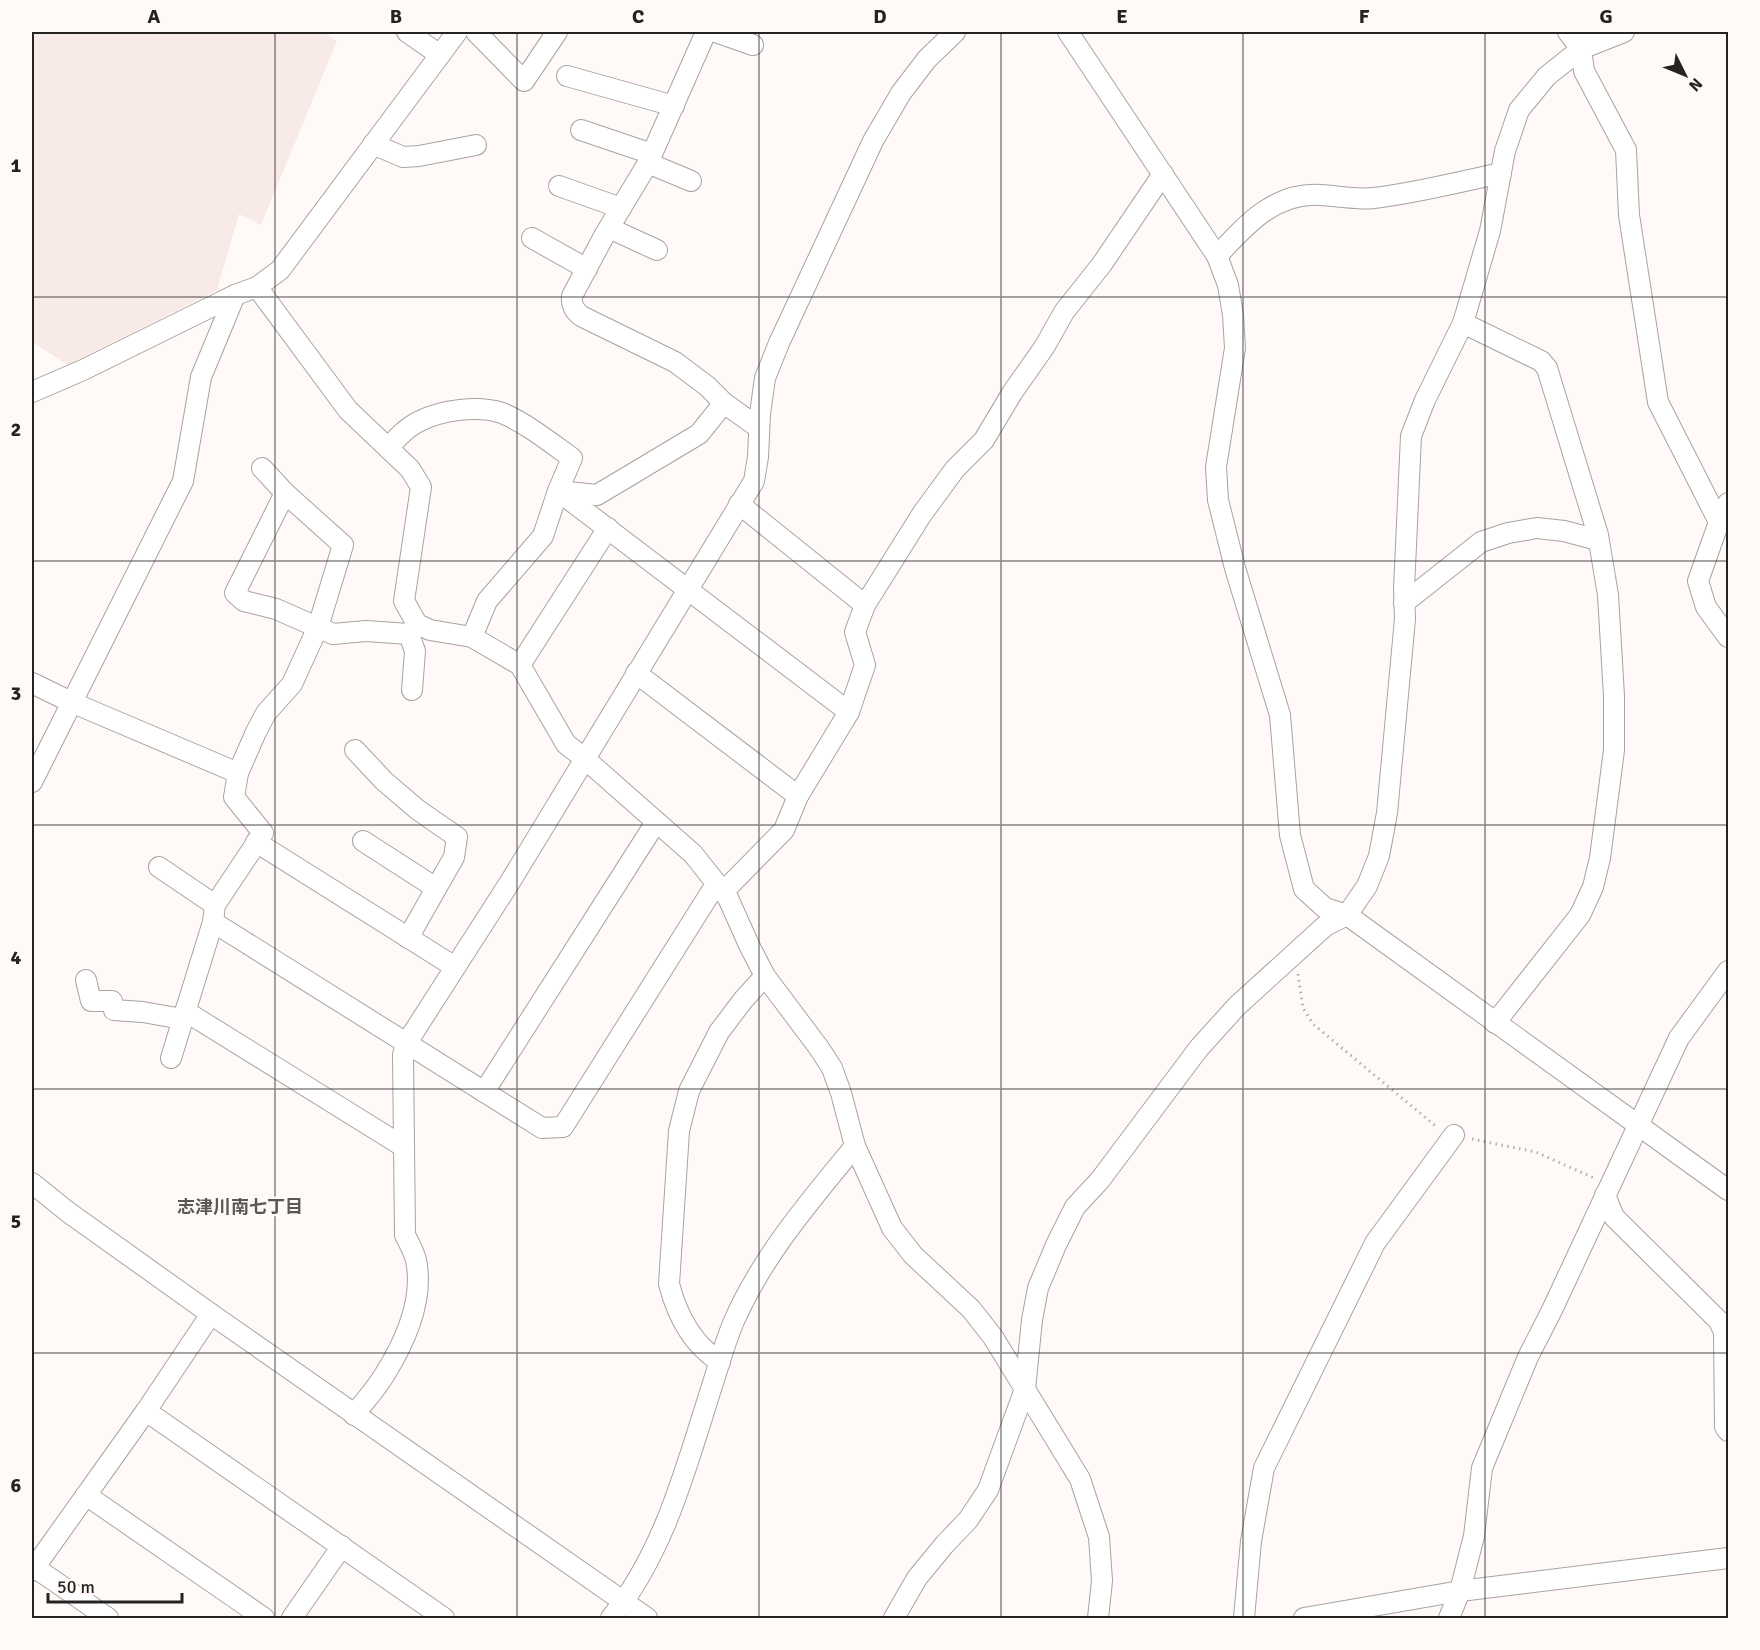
<svg xmlns="http://www.w3.org/2000/svg" width="1760" height="1650" font-family="Signika,'Noto Sans JP',sans-serif">
<rect width="100%" height="100%" fill="#fffaf8"/>
<polygon fill="#f8eae6" points="32,32 322,32 337,41 261,225 239,214 217,290 68,365 32,342"/>
<g fill="none" stroke-linecap="round" stroke-linejoin="round">
<g stroke="#a8a3a2" stroke-width="22">
<g id="minor">
<polyline points="407,32 440,55"/>
<polyline points="476,32 524,81 557,32"/>
<path d="M706,32l-58,131 -44,73 -32,60c-1,9 2,14 9,20l94,46 32,24 17,17 35,25"/>
<polyline points="716,32 753,45"/>
<polyline points="1068,32 1217,256 1228,285 1233,315 1235,348 1216,467 1218,500 1235,568 1280,715 1290,835 1304,889 1325,908 1347,915 1728,1190"/>
<polyline points="1568,32 1581,49"/>
<polyline points="1586,32 1581,49 1584,71 1626,150 1629,215 1658,402 1719,522"/>
<polyline points="567,76 674,106"/>
<polyline points="581,130 652,154"/>
<polyline points="373,144 403,157 419,156 476,145"/>
<polyline points="648,163 691,181"/>
<polyline points="559,186 621,208"/>
<polyline points="609,228 657,250"/>
<polyline points="532,238 587,269"/>
<path d="M1217,256c28,-30 57,-64 103,-61 18,1 36,5 54,3 43,-5 85,-16 127,-25"/>
<polyline points="257,287 348,410 410,469 421,487 404,601 417,624 430,630 472,637 520,665 566,744 584,758 693,854 728,898 749,945 765,976 819,1048 832,1068 841,1093 855,1146 892,1228 913,1255 971,1309 993,1337 1080,1479 1099,1537 1102,1581 1098,1618"/>
<polyline points="1463,323 1541,361 1547,368 1598,535 1608,595 1614,696 1614,750 1600,858 1593,887 1580,915 1495,1023"/>
<polyline points="32,392 83,370 235,295 257,287 280,270 457,32"/>
<path d="M388,448c9,-10 19,-21 32,-27 21,-11 59,-16 82,-8 24,10 49,30 70,45l-14,33 291,221"/>
<polyline points="285,493 235,593 244,601 276,609 333,634 366,631 409,634 417,624"/>
<polyline points="1728,503 1719,522 1698,581 1706,607 1728,637"/>
<polyline points="1404,603 1481,542 1508,533 1537,528 1564,531 1598,540"/>
<polyline points="865,605 922,514 955,469 984,440 1012,393 1045,346 1064,312 1102,264 1163,174"/>
<polyline points="409,634 415,651 412,690"/>
<polyline points="472,637 487,601 543,536 558,491 597,495 699,434 724,403"/>
<polyline points="520,665 608,528"/>
<polyline points="636,673 798,796"/>
<polyline points="32,683 71,702 238,773"/>
<polyline points="355,750 384,781 418,810 457,837 454,857 408,938"/>
<polyline points="32,782 183,481 201,377 235,295"/>
<polyline points="363,841 436,888"/>
<polyline points="256,842 455,967"/>
<polyline points="159,867 215,905"/>
<polyline points="723,892 784,830 798,796 849,712 865,665 855,632 865,605 739,504"/>
<polyline points="213,922 542,1128 563,1127 716,884"/>
<polyline points="86,980 91,1001 112,1001 114,1010 143,1012 182,1019"/>
<polyline points="185,1011 404,1147"/>
<polyline points="171,1058 213,922 215,905 263,833 234,797 238,773 256,732 266,713 292,684 318,627 343,545 285,493 262,468"/>
<polyline points="484,1092 656,822"/>
<polyline points="32,1183 68,1212 211,1314 647,1618"/>
<polyline points="1605,1195 1614,1217 1719,1321 1724,1332 1725,1427 1728,1431"/>
<path d="M720,1362c-28,-18 -43,-47 -51,-78l10,-153 10,-40 30,-59 25,-33 21,-23"/>
<polyline points="146,1411 444,1618"/>
<path d="M354,1415c10,-13 22,-26 31,-41 20,-32 39,-75 31,-114 -2,-8 -7,-17 -11,-25l-2,-180 3,-11 104,-162 244,-401 4,-24 2,-43 5,-36 14,-35 94,-202 28,-48 26,-34 28,-27"/>
<polyline points="86,1495 264,1618"/>
<polyline points="34,1567 108,1618"/>
<polyline points="32,1571 146,1411 211,1314"/>
<polyline points="292,1618 342,1546"/>
<path d="M611,1618c54,-67 75,-151 101,-232 7,-22 13,-44 22,-65 29,-66 76,-120 121,-175"/>
<polyline points="894,1618 917,1578 945,1544 968,1520 988,1490 1025,1389 1032,1320 1038,1288 1056,1245 1075,1207 1100,1180 1199,1048 1237,1006 1325,926 1347,915 1367,886 1379,856 1387,813 1405,619 1404,589 1411,436 1425,400 1463,323 1490,231 1505,151 1519,110 1547,76 1581,49 1624,32"/>
<polyline points="1244,1618 1251,1541 1264,1468 1375,1243 1454,1135"/>
<polyline points="1304,1618 1460,1591 1728,1558"/>
<polyline points="1449,1618 1460,1591 1474,1536 1482,1468 1528,1357 1552,1310 1679,1038 1728,971"/>
</g>
</g>
<g stroke="#b3afae" stroke-width="3" stroke-dasharray="1.5 4.5" stroke-linecap="butt">
<polyline points="1298,974 1303,1008 1313,1024 1438,1128"/>
<polyline points="1472,1139 1536,1152 1594,1178"/>
</g>
<use href="#minor" stroke="#fff" stroke-width="20"/>
</g>
<path fill="none" stroke="#252322" stroke-width="1.5" stroke-opacity="0.55" d="M275,32v1586M517,32v1586M759,32v1586M1001,32v1586M1243,32v1586M1485,32v1586M32,297h1696M32,561h1696M32,825h1696M32,1089h1696M32,1353h1696"/>
<g text-anchor="middle" dominant-baseline="central" stroke-width="4.5" stroke-linejoin="round" paint-order="stroke">
<g font-size="18" font-weight="bold" fill="#5b5755" stroke="#fffaf8">
<text x="240" y="1207">志津川南七丁目</text>
</g>
</g>
<rect width="1760" height="1650" fill="none" stroke="#fffaf8" stroke-width="66"/>
<g transform="translate(1685 75) rotate(133)" stroke="#fffaf8" stroke-width="4.5" paint-order="stroke">
<path d="M0-4.5L10 22L0 15L-10 22Z" fill="#252322"/>
<text y="-9" font-size="16" font-weight="bold" text-anchor="middle" fill="#252322">N</text>
</g>
<path d="M48 1593v9h134v-9" fill="none" stroke="#252322" stroke-width="3"/>
<text x="57" y="1593" font-size="18" fill="#252322" stroke="#fffaf8" stroke-width="4.5" paint-order="stroke">50 m</text>
<rect x="33" y="33" width="1694" height="1584" fill="none" stroke="#252322" stroke-width="2"/>
<g font-size="20" text-anchor="middle" font-weight="bold" fill="#252322">
<text x="154" y="23">A</text>
<text x="396" y="23">B</text>
<text x="638" y="23">C</text>
<text x="880" y="23">D</text>
<text x="1122" y="23">E</text>
<text x="1364" y="23">F</text>
<text x="1606" y="23">G</text>
<text x="16" y="172">1</text>
<text x="16" y="436">2</text>
<text x="16" y="700">3</text>
<text x="16" y="964">4</text>
<text x="16" y="1228">5</text>
<text x="16" y="1492">6</text>
</g>
</svg>
